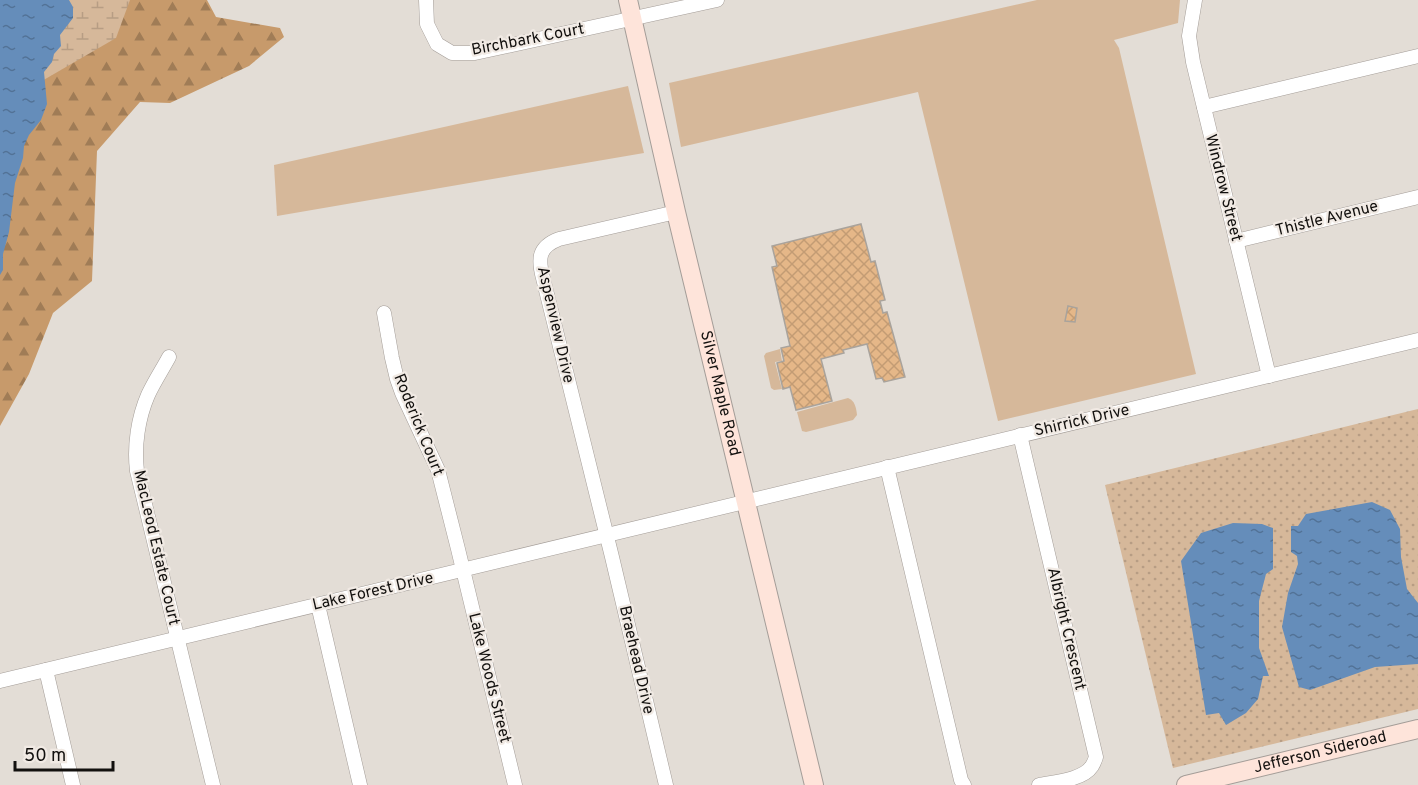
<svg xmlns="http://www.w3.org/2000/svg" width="1418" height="785" font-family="Overpass,sans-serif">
<defs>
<pattern id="grass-dots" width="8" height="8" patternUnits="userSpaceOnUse" patternTransform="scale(1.5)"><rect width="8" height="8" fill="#d6b89a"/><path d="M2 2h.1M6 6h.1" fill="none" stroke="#b79d84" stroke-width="1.8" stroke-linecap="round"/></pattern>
<pattern id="forest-firs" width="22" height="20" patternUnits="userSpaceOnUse" patternTransform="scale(1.5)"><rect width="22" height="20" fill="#c79a6b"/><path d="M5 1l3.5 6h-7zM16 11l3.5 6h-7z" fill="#a07c56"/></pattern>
<pattern id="wetland-marsh" width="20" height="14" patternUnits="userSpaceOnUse" patternTransform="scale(1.5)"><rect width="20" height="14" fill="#d6b89a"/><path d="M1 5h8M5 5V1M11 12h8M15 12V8" fill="none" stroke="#b79d84"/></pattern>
<pattern id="water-ripples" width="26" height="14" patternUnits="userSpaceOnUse" patternTransform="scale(1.5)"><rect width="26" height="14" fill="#658dba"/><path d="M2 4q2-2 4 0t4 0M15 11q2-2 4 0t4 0" fill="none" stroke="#527296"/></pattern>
<pattern id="building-cross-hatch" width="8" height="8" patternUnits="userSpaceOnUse" patternTransform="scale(1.5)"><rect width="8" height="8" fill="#e5b788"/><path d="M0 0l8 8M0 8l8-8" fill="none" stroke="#c39c74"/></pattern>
</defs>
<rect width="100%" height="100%" fill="#e3ddd6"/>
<polygon fill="url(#grass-dots)" points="1418,409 1418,709 1173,768 1105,485"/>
<polygon fill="url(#forest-firs)" points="62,0 207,0 216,17 280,28 284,37 249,66 170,103 140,102 97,151 92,281 53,313 29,374 0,426 0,238 35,85"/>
<polygon fill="url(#wetland-marsh)" points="62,0 130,0 116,38 35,85"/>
<g fill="#d6b89a">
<polygon points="1037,0 1180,0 1178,23 1114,40 1119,48 1196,374 998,421 918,92 681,147 669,83"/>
<polygon points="628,86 644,153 277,216 274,165"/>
<polygon points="780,349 782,361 775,362 782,389 774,390 771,388 764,356 766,353"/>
<path d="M848,398c7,3 8,9 9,17l-4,5 -47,12 -4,-1 -5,-19z"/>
</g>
<g fill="url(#water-ripples)">
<polygon points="0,0 69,0 73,7 73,18 60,35 61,46 54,54 52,62 44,72 47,104 41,120 29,135 24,146 23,158 15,183 9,232 3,254 3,270 0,275"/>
<polygon points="1372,502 1390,510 1400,529 1401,557 1407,589 1418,603 1418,664 1375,667 1310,690 1299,687 1282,627 1288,593 1298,564 1297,556 1291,552 1291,526 1298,526 1306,514"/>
<polygon points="1233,523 1262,524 1273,528 1273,569 1266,574 1259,601 1259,648 1269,676 1263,676 1258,699 1246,713 1226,725 1219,713 1206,715 1181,561 1201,533"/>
</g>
<g fill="url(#building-cross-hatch)" stroke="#a9a39c" stroke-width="1.5">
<polygon points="861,224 871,262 875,261 885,300 880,301 883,313 887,312 905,377 884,382 882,378 876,379 867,344 843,350 844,353 821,359 832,401 796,410 790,387 783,389 777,363 784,361 781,348 790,346 772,267 777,266 772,246"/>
<polygon points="1068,306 1077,308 1075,322 1065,321"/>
</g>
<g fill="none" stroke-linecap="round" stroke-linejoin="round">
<g stroke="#a49d98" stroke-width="15">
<g id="street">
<polyline points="426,0 427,24 437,44 452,53 475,53 717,0"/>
<polyline points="1195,0 1189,36 1193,62 1269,376"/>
<polyline points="1204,107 1418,56"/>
<polyline points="1236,241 1418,197"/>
<polyline points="384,313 392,358 397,379 402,393 438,470 458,549 515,785"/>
<path d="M169,357c-7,13 -15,25 -21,38 -10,23 -14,51 -11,76l76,314"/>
<path d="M1020,435l76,322c-1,3 -2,6 -4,9 -9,14 -38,16 -53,19"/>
<polyline points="887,467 961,780 964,785"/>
<polyline points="318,605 360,785"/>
<polyline points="46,670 73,785"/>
<polyline points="0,681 1418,340"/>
<path d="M666,785l-54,-228 -69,-279c-5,-19 -5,-31 16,-39l117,-27"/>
</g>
</g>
<g stroke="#a49d98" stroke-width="20">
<g id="secondary">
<path id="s1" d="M628,0l48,212 138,573"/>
<path id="s2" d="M1186,785l232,-56"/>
</g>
</g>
<use href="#street" stroke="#fff" stroke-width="14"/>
<use href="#secondary" stroke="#fee4da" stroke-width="18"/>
</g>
<g text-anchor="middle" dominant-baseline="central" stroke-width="4.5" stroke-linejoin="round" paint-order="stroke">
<g font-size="16" fill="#12100e" stroke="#f1eae4">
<text transform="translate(528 40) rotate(-11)">Birchbark Court</text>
<text transform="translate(1223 188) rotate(76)">Windrow Street</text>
<text transform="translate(1327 219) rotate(-14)">Thistle Avenue</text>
<text transform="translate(555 325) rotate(77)">Aspenview Drive</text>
<text stroke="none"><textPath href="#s1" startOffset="404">Silver Maple Road</textPath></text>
<text transform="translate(1082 421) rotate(-13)">Shirrick Drive</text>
<text transform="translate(418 425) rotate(68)">Roderick Court</text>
<text transform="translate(156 548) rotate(77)">MacLeod Estate Court</text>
<text transform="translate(373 592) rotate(-13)">Lake Forest Drive</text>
<text transform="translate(1066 629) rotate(77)">Albright Crescent</text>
<text transform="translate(636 660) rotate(77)">Braehead Drive</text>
<text transform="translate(489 678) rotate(76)">Lake Woods Street</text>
<text stroke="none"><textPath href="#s2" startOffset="138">Jefferson Sideroad</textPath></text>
</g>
</g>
<path d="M15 761v9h98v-9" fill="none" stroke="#12100e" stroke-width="3"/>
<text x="24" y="761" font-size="18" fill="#12100e" stroke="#f1eae4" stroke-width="4.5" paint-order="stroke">50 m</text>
</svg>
